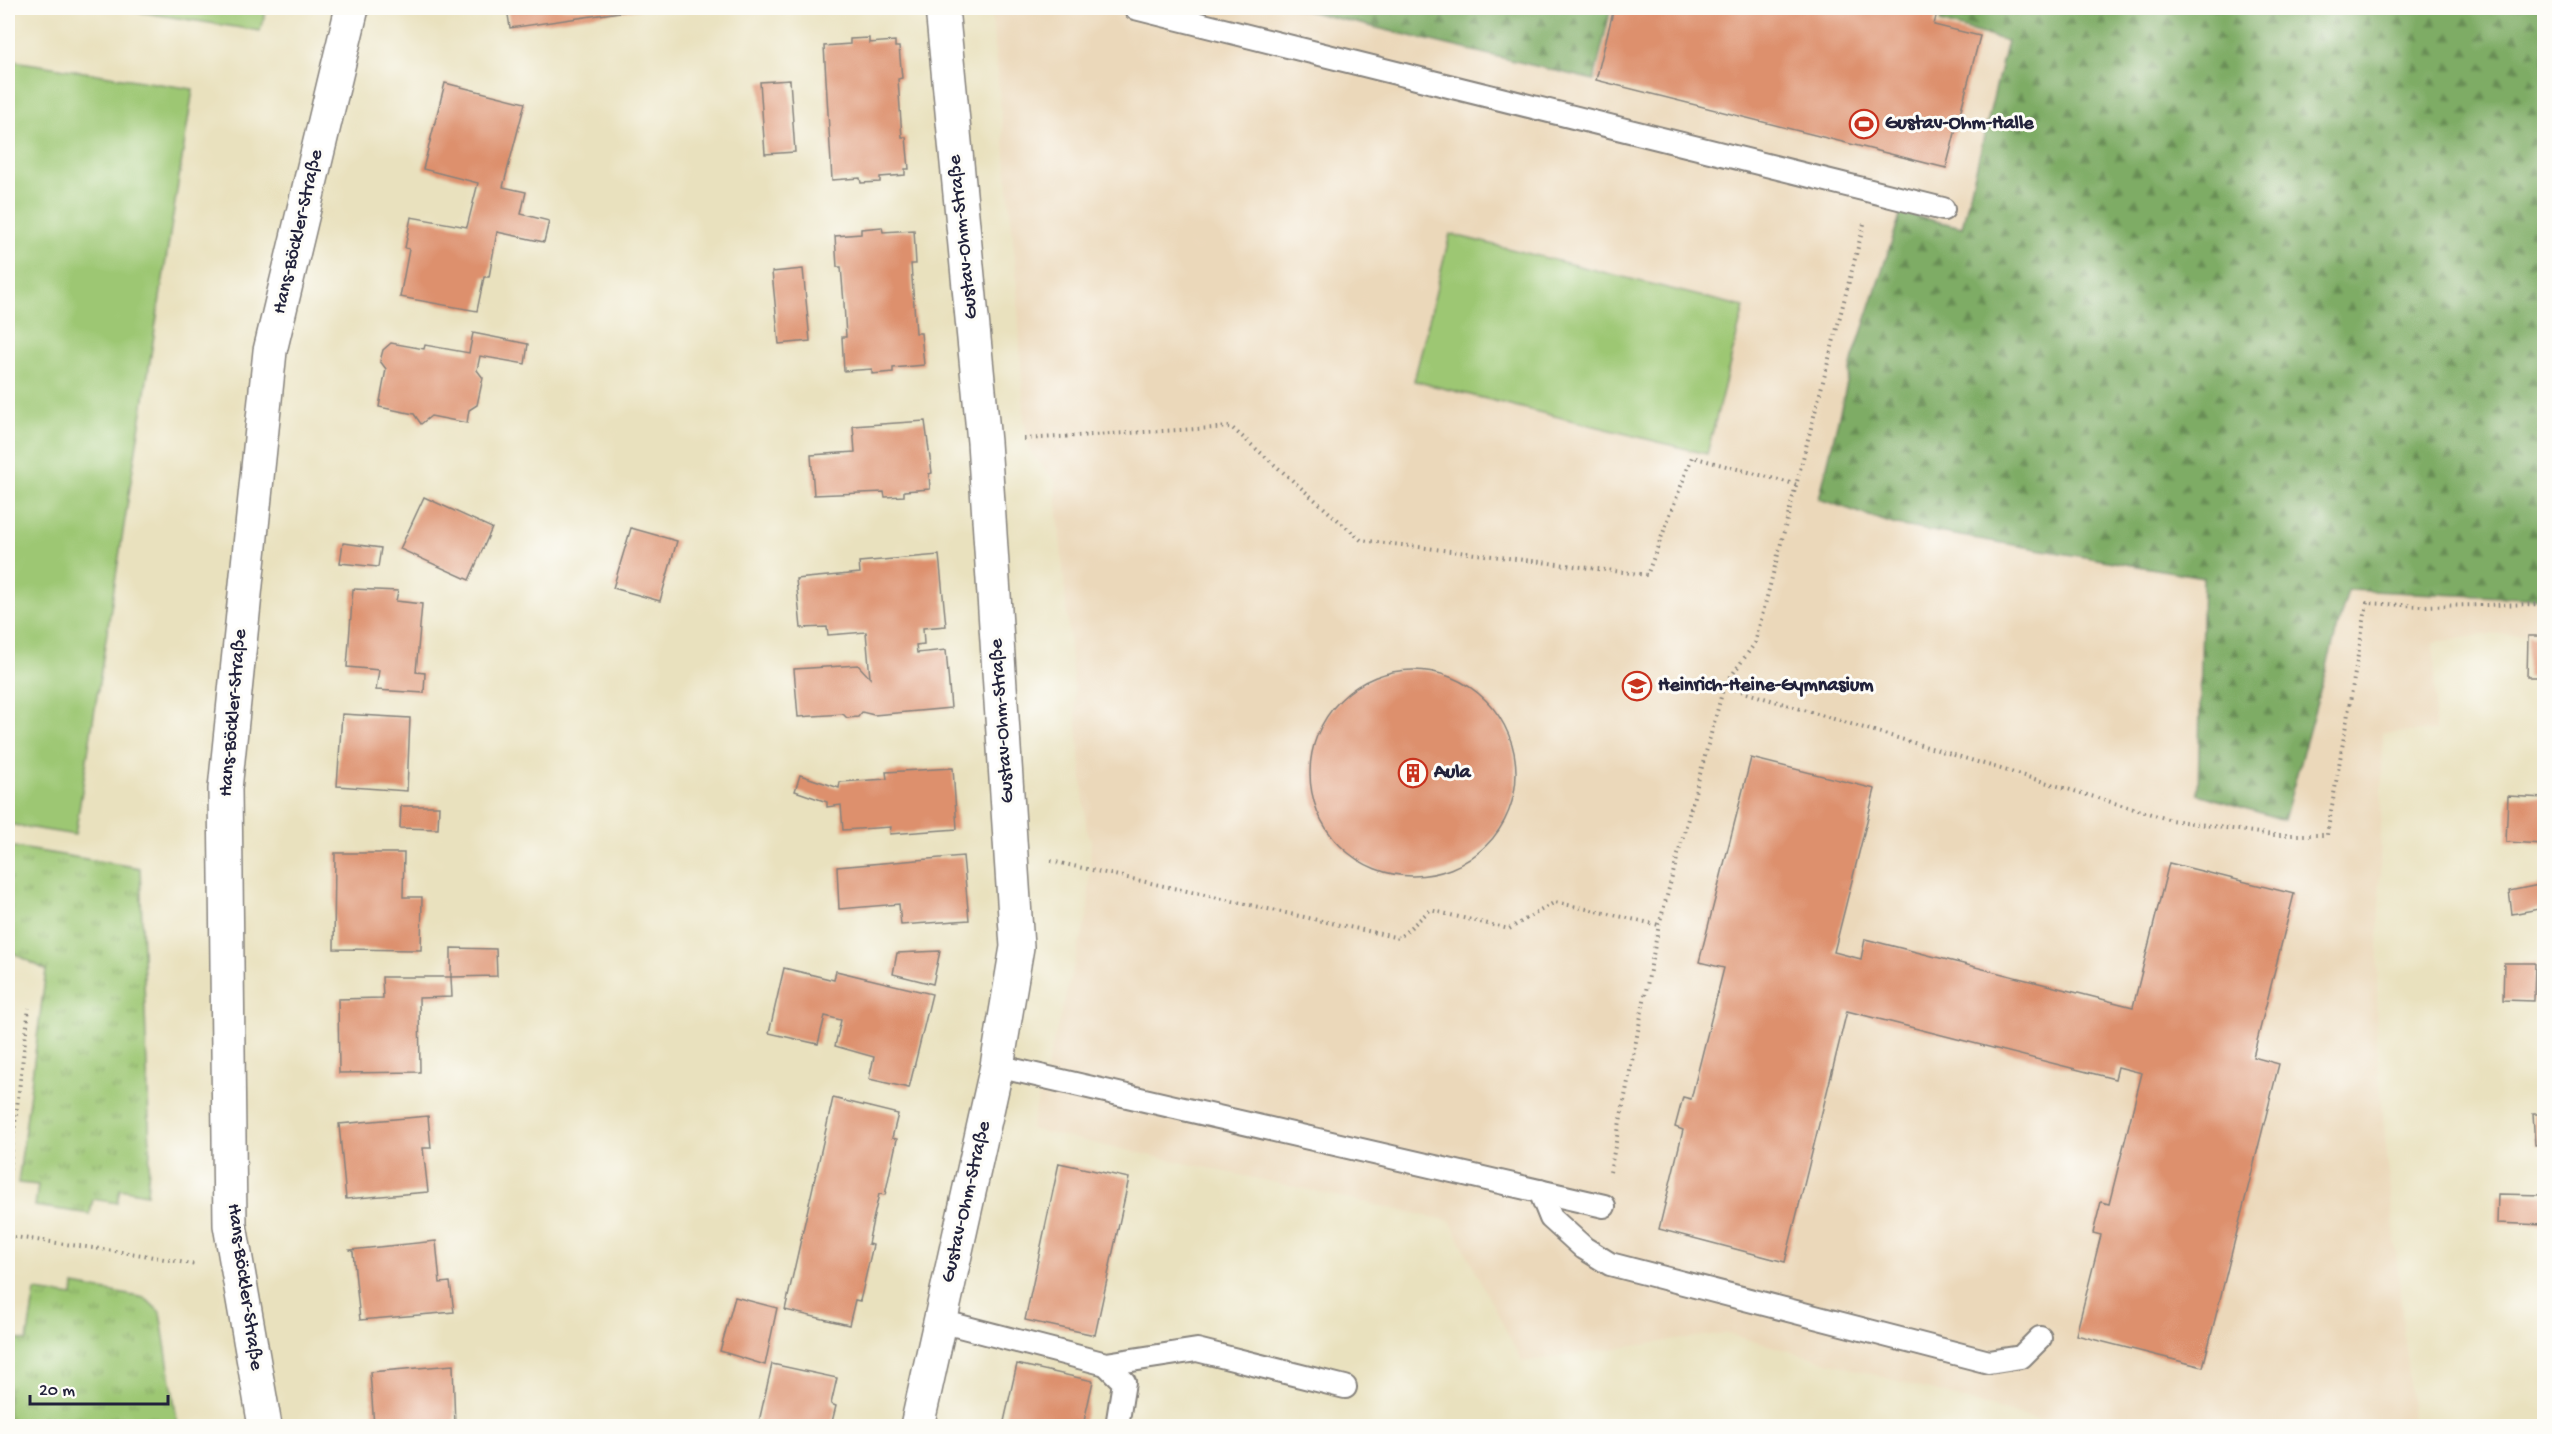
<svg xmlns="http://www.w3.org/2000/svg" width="2552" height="1434" font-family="'Gochi Hand',sans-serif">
<defs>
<pattern id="grass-tufts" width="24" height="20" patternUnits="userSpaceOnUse" patternTransform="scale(1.5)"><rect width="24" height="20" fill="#9dc773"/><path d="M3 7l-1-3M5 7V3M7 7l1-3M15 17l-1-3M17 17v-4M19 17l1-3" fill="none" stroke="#80a160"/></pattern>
<pattern id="forest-firs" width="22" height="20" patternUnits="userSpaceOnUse" patternTransform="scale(1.5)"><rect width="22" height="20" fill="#7eac65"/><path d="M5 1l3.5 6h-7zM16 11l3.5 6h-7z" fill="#678c54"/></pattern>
</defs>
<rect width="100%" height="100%" fill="#fdfcf7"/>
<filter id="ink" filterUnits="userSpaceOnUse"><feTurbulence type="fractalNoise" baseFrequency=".0167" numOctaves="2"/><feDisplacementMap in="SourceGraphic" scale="12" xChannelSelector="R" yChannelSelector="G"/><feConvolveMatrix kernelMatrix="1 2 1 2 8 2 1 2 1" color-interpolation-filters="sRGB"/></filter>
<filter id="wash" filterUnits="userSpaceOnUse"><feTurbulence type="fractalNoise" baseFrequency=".008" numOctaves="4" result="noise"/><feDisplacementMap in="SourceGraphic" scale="24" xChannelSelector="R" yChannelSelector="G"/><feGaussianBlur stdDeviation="1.35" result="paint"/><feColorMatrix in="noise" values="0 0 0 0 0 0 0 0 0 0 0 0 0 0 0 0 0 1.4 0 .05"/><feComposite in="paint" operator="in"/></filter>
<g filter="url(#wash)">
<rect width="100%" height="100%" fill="#e9e1be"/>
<polygon fill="#ebd8ba" points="991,8 1294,8 1593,80 1611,8 1943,8 1940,22 2007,41 1962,228 1901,213 1853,358 1819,499 1896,525 2203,577 2198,794 2284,820 2348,590 2544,599 2544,635 2490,634 2434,642 2435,731 2383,733 2376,1044 2413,1426 2059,1426 1724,1333 1522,1362 1450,1221 1030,1129 1088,913 1091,839 1087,834 1055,481 1029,450 1024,420 1016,270"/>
<g fill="url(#grass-tufts)" stroke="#607457" stroke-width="1.5">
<polygon points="8,846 140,868 150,1151 147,1194 120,1189 117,1203 93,1199 90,1214 35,1206 38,1185 18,1183 46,970 8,950"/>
<polygon points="74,1285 145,1298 160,1312 178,1426 8,1426 8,1361 11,1338 27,1341 35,1291 73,1296"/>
</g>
<g fill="url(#forest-firs)" stroke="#506750" stroke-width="1.5">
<polygon points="1294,8 1611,8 1594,80"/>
<polygon points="1943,8 2544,8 2544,599 2348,590 2284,820 2198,794 2203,577 1896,525 1819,499 1853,358 1901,213 1962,227 2007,41 1940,22"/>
</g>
<g fill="#9dc773" stroke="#607457" stroke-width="1.5">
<polygon points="114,8 267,8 260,31"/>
<polygon points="8,60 193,89 75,835 8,824"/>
<polygon points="1450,234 1744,307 1707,454 1414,381"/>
</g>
<g id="blocks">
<g fill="#dd906d">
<polygon points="507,8 640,8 640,9 510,28"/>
<polygon points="1614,8 1938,8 1934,25 1980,36 1946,168 1596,80"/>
<polygon points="869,38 869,43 895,41 895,47 899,47 902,78 898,79 902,137 906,137 909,169 905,169 905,175 880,177 880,182 861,183 860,178 832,180 824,46 850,44 850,39"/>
<polygon points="790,80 795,152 765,154 760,82"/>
<polygon points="445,83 525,103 503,187 526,192 521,214 549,221 544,242 497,232 489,277 484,277 477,311 400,297 409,249 405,248 411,217 467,227 478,183 423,169"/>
<polygon points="882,227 883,232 914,230 916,264 911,264 916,333 921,333 924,365 893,368 893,372 872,374 872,369 844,371 842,337 846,337 844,303 841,267 837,267 835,236 861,234 861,229"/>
<polygon points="803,269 810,341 779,344 772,272"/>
<polygon points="473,333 528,344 525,364 480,356 477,370 483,378 477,405 469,410 467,423 431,416 421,424 414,414 379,407 386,369 380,361 383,350 391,343 424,349 425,345 469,353"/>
<polygon points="925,421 932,473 929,474 930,489 904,491 904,496 885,497 884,492 814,495 811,455 855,452 853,426"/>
<polygon points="424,497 492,528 469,580 400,549"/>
<polygon points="631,528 677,541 660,601 613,588"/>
<polygon points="343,543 381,548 378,567 340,563"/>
<polygon points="939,555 946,626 923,628 924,644 916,645 917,653 946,650 951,708 874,715 862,712 858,717 847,718 843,714 798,717 794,669 858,665 870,678 866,632 828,635 827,627 801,628 796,579 860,573 859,562"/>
<polygon points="353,589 398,591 396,601 422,604 416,672 425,673 424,693 376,690 379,670 347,667"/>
<polygon points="2528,636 2544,636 2544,677 2527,677"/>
<circle cx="1413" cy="773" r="103"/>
<polygon points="342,714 410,718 407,791 337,786"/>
<polygon points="1751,758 1875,789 1834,952 1861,959 1865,939 2133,1007 2169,863 2294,894 2253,1057 2279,1064 2203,1367 2076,1335 2101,1235 2093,1233 2101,1202 2109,1204 2142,1073 2118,1067 2115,1079 1847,1011 1785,1262 1659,1229 1683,1130 1675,1127 1683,1097 1691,1099 1724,968 1699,962"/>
<polygon points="953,768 957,829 890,834 891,827 843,830 841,805 827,807 827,802 795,791 800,775 839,788 840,782 887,779 886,772"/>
<polygon points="2508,796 2544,798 2544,844 2506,842"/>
<polygon points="401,806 439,806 438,829 400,828"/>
<polygon points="335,853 404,853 403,897 422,897 421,950 334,949"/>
<polygon points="963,856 969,920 901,925 899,904 839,909 837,867"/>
<polygon points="2544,884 2544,908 2512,914 2509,891"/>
<polygon points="451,948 496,949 497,976 451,977"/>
<polygon points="940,951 933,984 893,974 897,953"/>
<polygon points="2504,963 2535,963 2534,1001 2503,1000"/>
<polygon points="784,968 834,980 836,971 932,994 909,1088 869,1079 874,1057 835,1046 841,1020 825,1016 818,1044 769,1033"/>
<polygon points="382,977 451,977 452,997 419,998 420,1072 339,1073 338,999 383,998"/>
<polygon points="833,1098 898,1114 892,1138 897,1139 885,1195 879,1194 873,1220 868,1244 873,1245 860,1301 855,1300 849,1325 785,1310"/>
<polygon points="2533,1114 2544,1114 2544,1144 2535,1145"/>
<polygon points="428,1116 431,1148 423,1148 428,1192 346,1199 339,1124"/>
<polygon points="1059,1163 1129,1178 1095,1335 1025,1320"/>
<polygon points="2498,1194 2544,1195 2544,1225 2497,1223"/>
<polygon points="436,1241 440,1283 450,1282 454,1312 360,1320 353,1252 350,1250"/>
<polygon points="735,1297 777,1308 765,1365 720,1351"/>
<polygon points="772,1364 837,1378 831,1404 836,1406 831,1426 758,1426"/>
<polygon points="1017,1364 1093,1381 1083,1426 1003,1426"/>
<polygon points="453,1365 455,1426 374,1426 370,1372"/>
</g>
</g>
</g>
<g filter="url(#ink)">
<use href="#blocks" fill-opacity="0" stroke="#86827c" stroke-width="1.5"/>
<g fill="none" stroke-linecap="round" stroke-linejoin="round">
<g stroke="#86827c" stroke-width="26">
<g id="service">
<polyline points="1135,8 1943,209"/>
<polyline points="997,1066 1604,1206"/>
<polyline points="1540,1191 1551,1218 1584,1248 1610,1264 1989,1362 2021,1357 2040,1338"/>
<polyline points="940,1321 1106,1364 1197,1350 1345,1387"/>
<polyline points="1106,1364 1124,1382 1117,1426"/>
</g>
</g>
<g stroke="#86827c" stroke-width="36">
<polyline id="minor" points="917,1426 997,1066 1017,947 984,442 942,8"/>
</g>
<g stroke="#86827c" stroke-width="36">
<polyline id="secondary" points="265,1426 230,1225 225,789 270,351 352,8"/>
</g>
<g stroke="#86827c" stroke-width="4" stroke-dasharray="1.5 4.5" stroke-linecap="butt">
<polyline points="1024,439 1231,427 1361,540 1647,575 1692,457 1798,485"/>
<polyline points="1724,686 2171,820 2273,835 2327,835 2367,603 2422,606 2544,604"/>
<polyline points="1051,861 1399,938 1430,910 1509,929 1555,902 1659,925"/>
<polyline points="1610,1172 1659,925 1724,686 1755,643 1864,224"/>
<polyline points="8,1181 29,1008"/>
<polyline points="8,1236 143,1255 196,1265"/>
</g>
<use href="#service" stroke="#fff" stroke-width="22"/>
<use href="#minor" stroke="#fff" stroke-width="33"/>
<use href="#secondary" stroke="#fff" stroke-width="33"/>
</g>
</g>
<defs>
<g id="stadium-ring" transform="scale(1.5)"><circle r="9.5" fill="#fdfcf7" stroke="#c8321e" stroke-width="1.5"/><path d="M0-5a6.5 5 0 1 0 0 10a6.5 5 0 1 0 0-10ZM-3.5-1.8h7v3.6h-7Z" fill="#c8321e"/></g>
<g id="school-ring" transform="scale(1.5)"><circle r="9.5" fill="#fdfcf7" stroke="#c8321e" stroke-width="1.5"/><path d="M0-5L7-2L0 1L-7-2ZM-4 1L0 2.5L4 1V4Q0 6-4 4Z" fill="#c8321e"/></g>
<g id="building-ring" transform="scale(1.5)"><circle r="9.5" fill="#fdfcf7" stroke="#c8321e" stroke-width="1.5"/><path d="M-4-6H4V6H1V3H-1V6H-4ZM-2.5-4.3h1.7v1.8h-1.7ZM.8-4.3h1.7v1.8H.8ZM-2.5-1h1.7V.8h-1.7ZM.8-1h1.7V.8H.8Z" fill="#c8321e"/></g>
</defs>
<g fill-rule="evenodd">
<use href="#stadium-ring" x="1864" y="124"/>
<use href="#school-ring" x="1637" y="686"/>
<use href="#building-ring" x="1413" y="773"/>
</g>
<g text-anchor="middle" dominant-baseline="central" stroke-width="6" stroke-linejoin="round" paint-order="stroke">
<g font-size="20" font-weight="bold" fill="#22223b" stroke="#fdfcf7" text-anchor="start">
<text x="1885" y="124">Gustav-Ohm-Halle</text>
<text x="1658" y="686">Heinrich-Heine-Gymnasium</text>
<text x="1434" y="773">Aula</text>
</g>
<g font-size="20" fill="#22223b" stroke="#fdfcf7">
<text transform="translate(299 232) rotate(-77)">Hans-Böckler-Straße</text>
<text transform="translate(964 237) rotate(-96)">Gustav-Ohm-Straße</text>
<text transform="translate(234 713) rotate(-85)">Hans-Böckler-Straße</text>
<text transform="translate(1003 721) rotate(-94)">Gustav-Ohm-Straße</text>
<text transform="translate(967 1202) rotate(-77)">Gustav-Ohm-Straße</text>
<text transform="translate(244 1287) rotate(82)">Hans-Böckler-Straße</text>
</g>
</g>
<rect width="2552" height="1434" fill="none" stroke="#fdfcf7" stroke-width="30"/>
<path d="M30 1395v9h138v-9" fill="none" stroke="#22223b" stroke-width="3"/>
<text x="39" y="1395" font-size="18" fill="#22223b" stroke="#fdfcf7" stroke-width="4.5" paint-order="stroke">20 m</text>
</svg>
